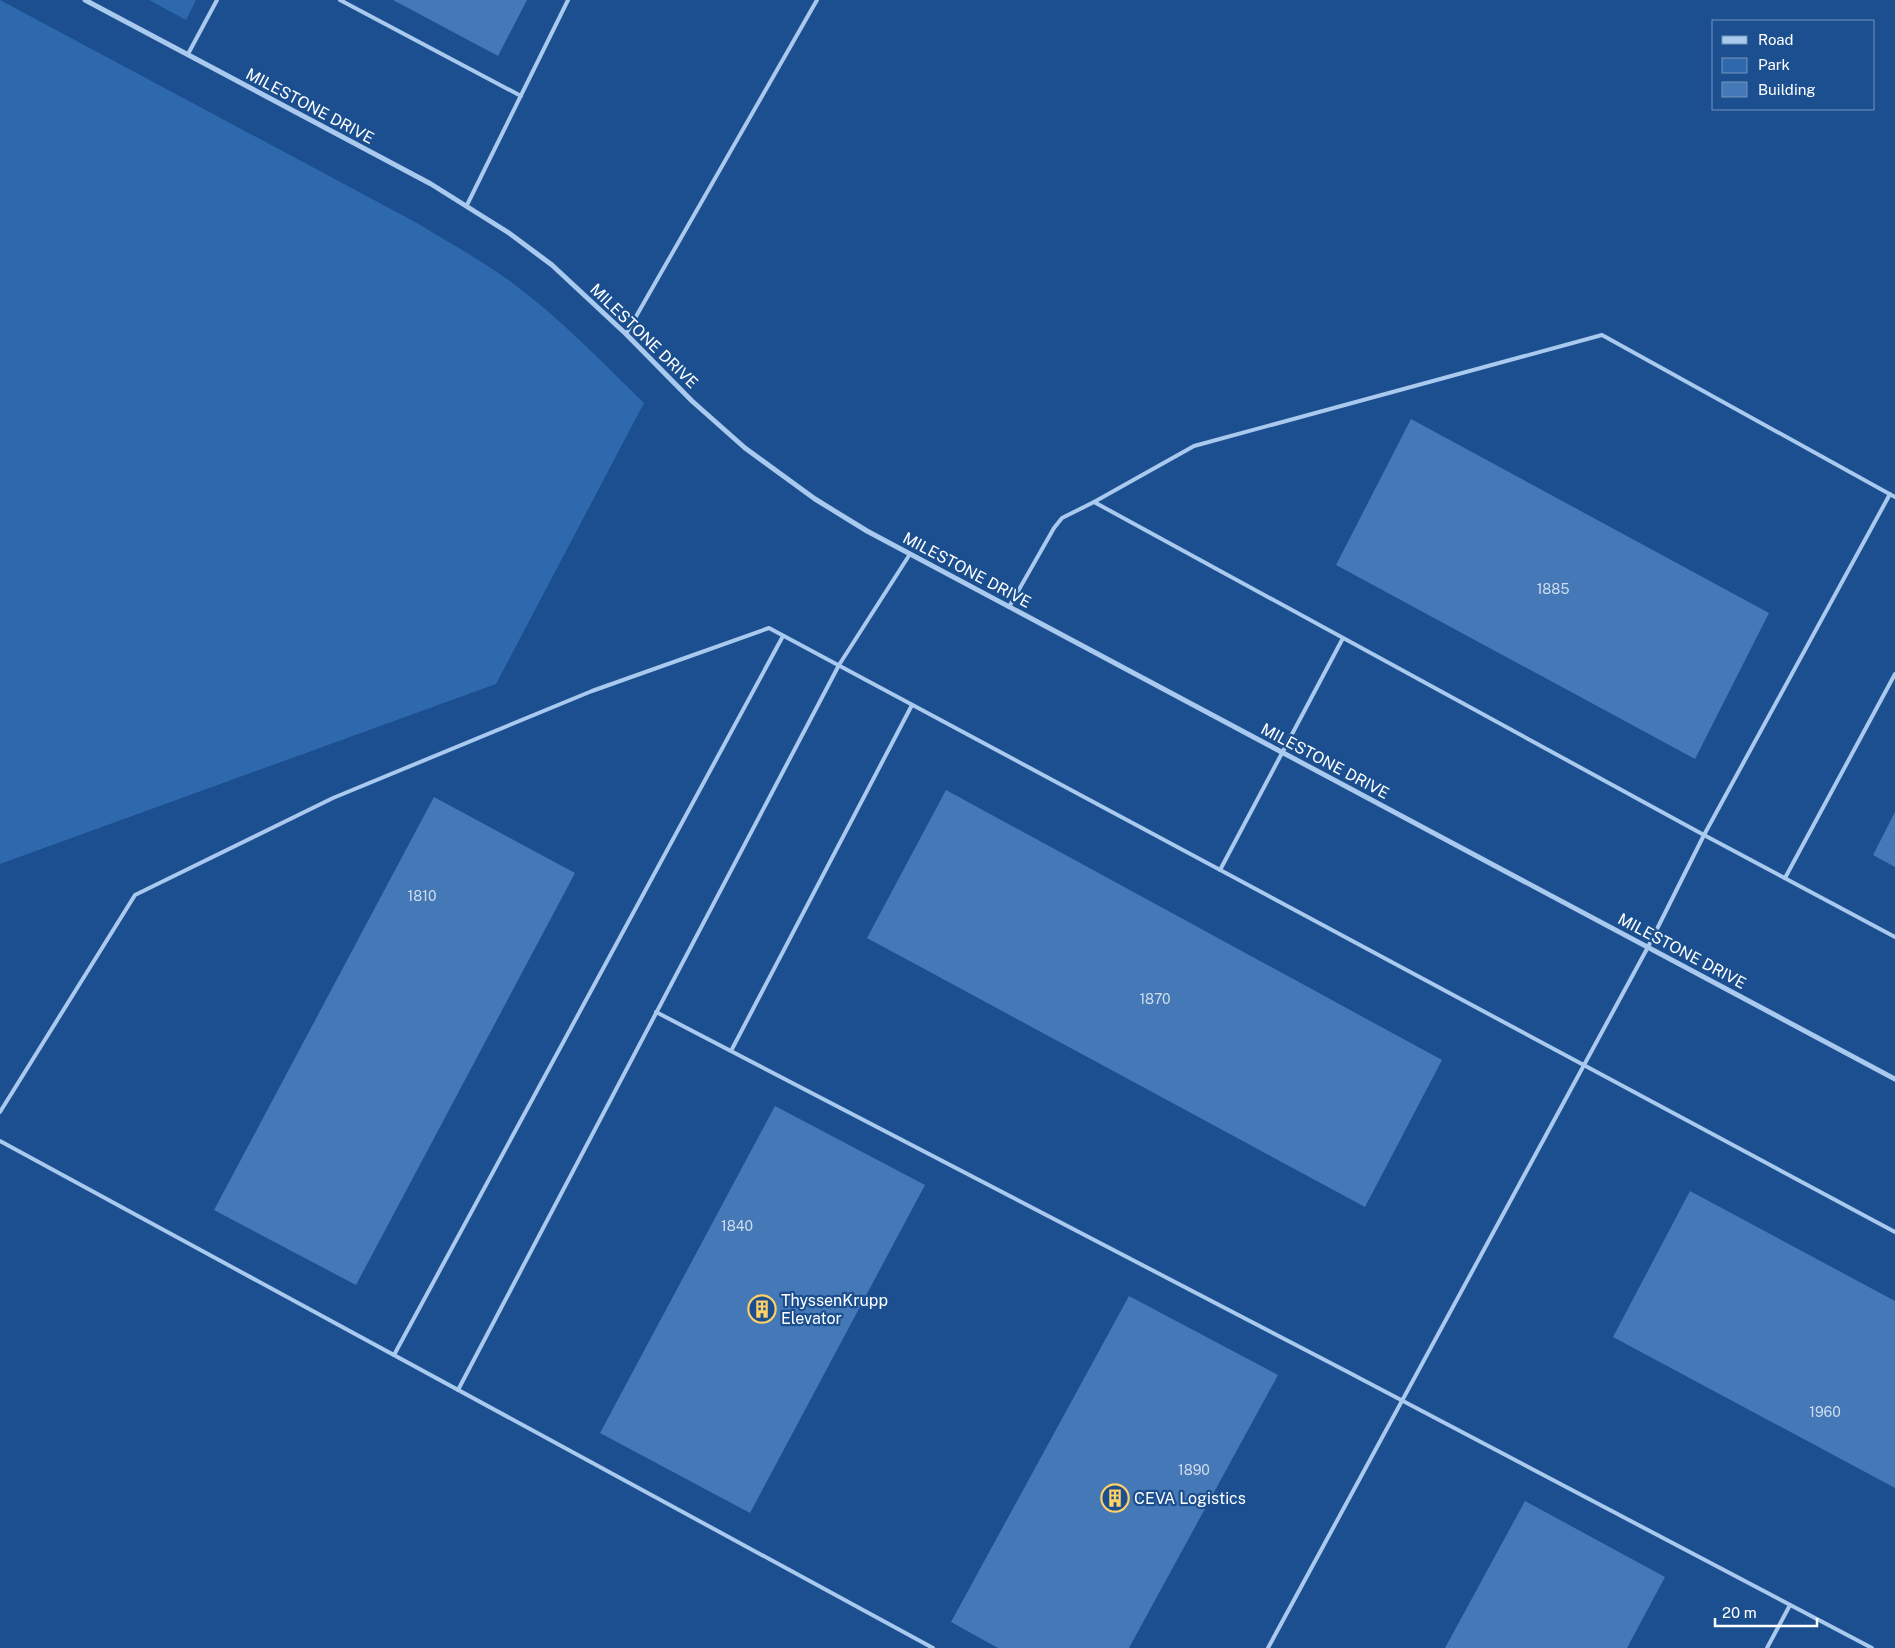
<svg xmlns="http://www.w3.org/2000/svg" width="1895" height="1648" font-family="'Public Sans',sans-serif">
<rect width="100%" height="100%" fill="#1b4f8f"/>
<g fill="#2e69ad">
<path d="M0,0l417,223c31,19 64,37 94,59 48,35 90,79 133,121l-148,281 -496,180z"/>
<polygon points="149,0 196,0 186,20"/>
</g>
<g fill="#4478b7">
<polygon points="393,0 527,0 498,56"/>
<polygon points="1411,419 1769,613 1695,759 1336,565"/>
<polygon points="946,790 1442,1060 1365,1207 867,938"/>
<polygon points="434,797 575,873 356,1285 214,1210"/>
<polygon points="1895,812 1895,867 1873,855"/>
<polygon points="775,1106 925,1185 750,1513 600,1433"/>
<polygon points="1690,1191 1895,1301 1895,1488 1613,1337"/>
<polygon points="1129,1296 1278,1375 1129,1648 998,1648 951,1622"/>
<polygon points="1525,1501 1665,1577 1627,1648 1445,1648"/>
</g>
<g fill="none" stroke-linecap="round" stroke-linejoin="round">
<g stroke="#a9c9ee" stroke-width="4">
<polyline points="340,0 521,96"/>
<polyline points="188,54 217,0"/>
<polyline points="467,205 568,0"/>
<polyline points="626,334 817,0"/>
<polyline points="1890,494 1704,835 1895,937"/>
<polyline points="1009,607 1054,528 1062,518 1094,502"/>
<polyline points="1220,870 1343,638"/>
<polyline points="1785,878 1895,674"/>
<polyline points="656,1012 1346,1371 1872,1648"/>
<polyline points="731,1051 912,705"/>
<polyline points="0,1112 135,895 333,798 592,691 769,628 1895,1232"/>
<polyline points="0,1141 933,1648"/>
<polyline points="394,1355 783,636"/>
<polyline points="458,1390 839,665 910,554"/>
<polyline points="1268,1648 1648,947 1704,835 1094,502 1194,446 1602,335 1895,497"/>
<polyline points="1767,1648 1790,1605"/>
</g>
<polyline stroke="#a9c9ee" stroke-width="5" points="85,0 431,184 509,233 552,265 626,334 692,401 745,448 815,499 867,531 1895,1079"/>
</g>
<defs>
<g id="building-ring" transform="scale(1.4375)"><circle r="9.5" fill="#1b4f8f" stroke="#ffd166" stroke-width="1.5"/><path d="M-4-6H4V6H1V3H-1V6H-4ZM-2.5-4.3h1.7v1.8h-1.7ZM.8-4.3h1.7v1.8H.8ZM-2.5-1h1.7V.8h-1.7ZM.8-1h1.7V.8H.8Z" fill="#ffd166"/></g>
</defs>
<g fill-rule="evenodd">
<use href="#building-ring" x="762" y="1309"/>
<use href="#building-ring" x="1115" y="1498"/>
</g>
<g text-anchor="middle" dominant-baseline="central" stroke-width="4.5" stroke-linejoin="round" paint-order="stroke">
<g font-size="14" fill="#d0dded">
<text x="1553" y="589">1885</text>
<text x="422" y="896">1810</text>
<text x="1155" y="999">1870</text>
<text x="737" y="1226">1840</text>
<text x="1825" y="1412">1960</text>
<text x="1194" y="1470">1890</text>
</g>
<g font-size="16" fill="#fff" stroke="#1b4f8f">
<text transform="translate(310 106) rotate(28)">MILESTONE DRIVE</text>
<text transform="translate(644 336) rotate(44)">MILESTONE DRIVE</text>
<text transform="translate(967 570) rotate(28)">MILESTONE DRIVE</text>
<text transform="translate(1325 761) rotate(28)">MILESTONE DRIVE</text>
<text transform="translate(1682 951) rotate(28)">MILESTONE DRIVE</text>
</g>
<g font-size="16" fill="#fff" stroke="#1b4f8f" text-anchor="start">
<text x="781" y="1300">ThyssenKrupp<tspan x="781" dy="18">Elevator</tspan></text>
<text x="1134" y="1498">CEVA Logistics</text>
</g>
</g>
<rect x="1712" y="20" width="162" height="90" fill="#1b4f8f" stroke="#7695bc"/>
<rect x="1722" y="36" width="25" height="8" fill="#a9c9ee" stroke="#7695bc"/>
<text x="1758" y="45" font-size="15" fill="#ffffff">Road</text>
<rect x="1722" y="58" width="25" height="15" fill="#2e69ad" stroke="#7695bc"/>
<text x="1758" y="70" font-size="15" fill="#ffffff">Park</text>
<rect x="1722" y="82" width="25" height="15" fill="#4478b7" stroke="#7695bc"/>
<text x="1758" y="95" font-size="15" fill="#ffffff">Building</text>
<path d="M1715 1618v8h102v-8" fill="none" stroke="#ffffff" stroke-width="2.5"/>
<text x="1722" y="1618" font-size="15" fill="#ffffff" stroke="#1b4f8f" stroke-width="4" paint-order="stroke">20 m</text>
</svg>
